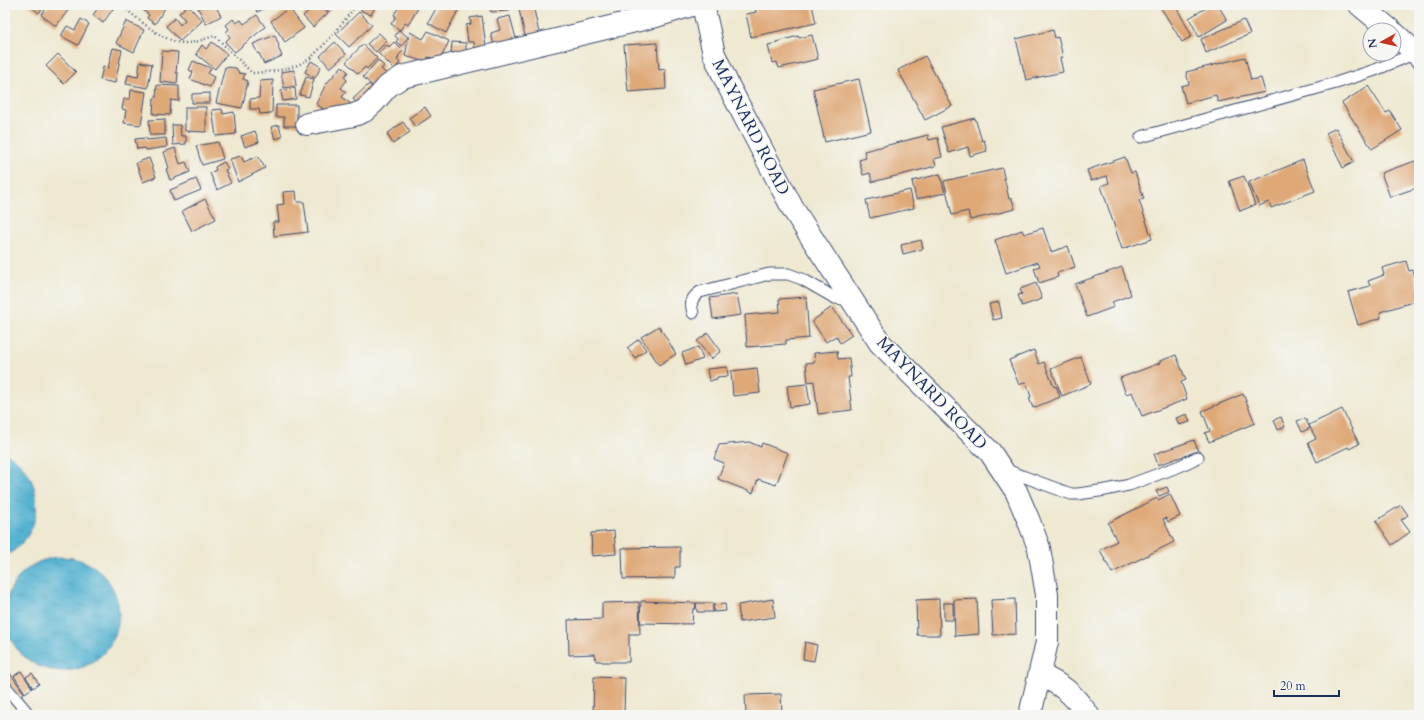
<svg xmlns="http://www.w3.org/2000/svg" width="1424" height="720" font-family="Cardo,serif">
<defs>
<pattern id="water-ripples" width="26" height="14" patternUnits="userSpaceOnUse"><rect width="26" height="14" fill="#54b3d2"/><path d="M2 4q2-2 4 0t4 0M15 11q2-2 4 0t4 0" fill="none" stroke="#4592ae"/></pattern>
</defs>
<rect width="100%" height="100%" fill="#f6f6f2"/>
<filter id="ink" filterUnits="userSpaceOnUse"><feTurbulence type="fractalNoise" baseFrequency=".025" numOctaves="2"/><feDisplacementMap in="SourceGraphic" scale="8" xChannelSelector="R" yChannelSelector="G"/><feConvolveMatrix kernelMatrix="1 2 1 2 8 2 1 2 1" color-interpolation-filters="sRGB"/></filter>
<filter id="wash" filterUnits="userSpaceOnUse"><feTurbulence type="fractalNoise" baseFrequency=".012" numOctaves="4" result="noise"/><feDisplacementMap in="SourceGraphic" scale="16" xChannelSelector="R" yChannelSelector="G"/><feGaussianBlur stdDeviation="0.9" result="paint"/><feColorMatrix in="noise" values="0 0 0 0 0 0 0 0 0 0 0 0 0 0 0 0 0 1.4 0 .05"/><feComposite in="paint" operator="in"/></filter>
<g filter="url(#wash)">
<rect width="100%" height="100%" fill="#efe9d2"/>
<g fill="url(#water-ripples)" stroke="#387198">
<path d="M5,453c34,17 42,62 17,90 -4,5 -11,10 -17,13z"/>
<circle cx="62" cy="614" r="57"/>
</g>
<g id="blocks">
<g fill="#dfa877">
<polygon points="29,5 45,5 39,13"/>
<polygon points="49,5 67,5 70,8 56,26 41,15"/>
<polygon points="100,5 103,7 105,5 115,6 103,23 93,15"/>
<polygon points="137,5 167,5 155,24 147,18 149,15"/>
<polygon points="188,5 202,21 180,41 166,26 175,18 180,25 185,20 179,13"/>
<polygon points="205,5 215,5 221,16 206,24 198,8"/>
<polygon points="254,5 272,5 257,12"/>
<polygon points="315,5 321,5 328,13 313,27 303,16"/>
<polygon points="323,5 336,5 329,12"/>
<polygon points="362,5 376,5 371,15 360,10"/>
<polygon points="400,5 420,5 408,25 405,23 400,30 391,24 396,16 394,15"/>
<polygon points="438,5 461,5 446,33 428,23"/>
<polygon points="490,5 508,5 509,11 491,12"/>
<polygon points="518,5 533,5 539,33 525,36"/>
<polygon points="766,5 771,5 772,8 787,5 812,5 816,23 751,37 746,14 756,12 755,7"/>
<polygon points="1165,5 1175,5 1192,36 1182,42 1161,8"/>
<polygon points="1211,5 1218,5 1227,20 1199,37 1189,18"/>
<polygon points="289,8 304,28 285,42 271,21"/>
<polygon points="359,12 372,25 349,47 336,34"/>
<polygon points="257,15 265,27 235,52 225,42 230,37 226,32 229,29 226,25 233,19 236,23 241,20 244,24"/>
<polygon points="482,16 486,47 475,49 474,42 468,42 466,25 471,24 470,18"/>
<polygon points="510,16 517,42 495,49 491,33 500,30 497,19"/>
<polygon points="81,19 89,24 78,45 61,36 67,26 75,30"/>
<polygon points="1244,20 1250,34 1206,53 1201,39"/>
<polygon points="126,21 144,30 134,52 116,43"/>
<polygon points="399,30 408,37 402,46 396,42 398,39 395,36"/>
<polygon points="1053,30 1055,38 1058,37 1063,57 1060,58 1063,72 1026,80 1016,39"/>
<polygon points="428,31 449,41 440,60 428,57 426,62 405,56 410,32 423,39"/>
<polygon points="379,33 387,41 376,52 367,44"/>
<polygon points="275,35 279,46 278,47 282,56 264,64 259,53 258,54 253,44"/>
<polygon points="812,35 818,59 779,68 777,62 772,63 768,45 777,43 776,42 798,36 799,38"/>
<polygon points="212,42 227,54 215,69 196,54 202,45 206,49"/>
<polygon points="335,42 346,54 330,68 320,56"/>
<polygon points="394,42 403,51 398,56 399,57 397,60 400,63 394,69 378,53 387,45 389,47"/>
<polygon points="452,42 466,43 466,53 451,53"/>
<polygon points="657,43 659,70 665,69 666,89 628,92 624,45"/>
<polygon points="363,44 377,58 367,69 365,67 358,74 346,62"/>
<polygon points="113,48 122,50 115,83 100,80 103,67 108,68"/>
<polygon points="162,51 178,52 176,73 178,73 177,84 160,82"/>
<polygon points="58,54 76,72 64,84 46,66"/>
<polygon points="925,56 952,106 925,120 898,70"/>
<polygon points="1245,57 1251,80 1261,78 1265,92 1218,102 1216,95 1186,103 1181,86 1189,84 1186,72"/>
<polygon points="378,60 384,66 381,69 389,76 376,89 363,77"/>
<polygon points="193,61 211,68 208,74 214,77 210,87 190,79 193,72 189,70"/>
<polygon points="311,61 321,67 315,78 305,72"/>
<polygon points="140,62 152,64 148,88 126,84 128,75 138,77"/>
<polygon points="342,66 348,72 344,77 347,80 341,88 346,92 342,97 352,105 334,116 316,104 326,84"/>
<polygon points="225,67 236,68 239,73 245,74 243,79 248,81 242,108 216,103"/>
<polygon points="294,70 296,86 284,88 281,72"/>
<polygon points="306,77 314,79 309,97 300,95"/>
<polygon points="859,79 871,131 825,142 813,89"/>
<polygon points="273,80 272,113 260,114 259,109 250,109 250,99 259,98 260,81"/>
<polygon points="369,84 378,94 363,109 353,99"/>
<polygon points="157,85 179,86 179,101 171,100 170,115 153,114 154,98 156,98"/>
<polygon points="1368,86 1386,113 1390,111 1402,130 1372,149 1342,103"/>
<polygon points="295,88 296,99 283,101 281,91"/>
<polygon points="131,90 146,92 141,125 124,123 126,110 122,109 124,99 130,99"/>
<polygon points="210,93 210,103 192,103 192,94"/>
<polygon points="276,105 297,105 297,126 284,126 284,117 276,117"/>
<polygon points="185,107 206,107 206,132 185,131"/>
<polygon points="425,107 431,116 415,127 409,118"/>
<polygon points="222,109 223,114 234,112 236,134 216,136 212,110"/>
<polygon points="975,118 982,141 984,140 987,151 970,156 968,147 949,153 941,127"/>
<polygon points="165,119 165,135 150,135 149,120"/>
<polygon points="403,122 410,132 393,144 387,134"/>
<polygon points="172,125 180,125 181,136 186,136 186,144 173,145"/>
<polygon points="279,125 282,137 275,139 271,127"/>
<polygon points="1336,128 1354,162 1343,168 1326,133"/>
<polygon points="255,131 259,142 245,147 241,136"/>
<polygon points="928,135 929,140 938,138 942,157 934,159 936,166 872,182 870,173 863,175 859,160 866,158 864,151"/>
<polygon points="146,138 147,140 166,138 167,147 146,150 145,148 137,149 135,139"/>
<polygon points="218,142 223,159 202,165 196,146"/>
<polygon points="175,148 180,164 186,162 190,172 170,180 166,169 169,168 164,152"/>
<polygon points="241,156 244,162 258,156 265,168 238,182 230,159"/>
<polygon points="1125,157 1131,173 1135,172 1144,199 1139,200 1152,239 1122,249 1101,186 1109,183 1107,176 1091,181 1087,170"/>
<polygon points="149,158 156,177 143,182 136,163"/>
<polygon points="1303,160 1315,191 1271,208 1269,202 1259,206 1249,182"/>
<polygon points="1415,161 1419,174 1419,187 1390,197 1381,173"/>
<polygon points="224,162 228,169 225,170 231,183 217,190 210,173 216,170 215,167"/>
<polygon points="1002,168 1009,199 1012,199 1015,209 970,220 968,211 952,215 944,181"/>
<polygon points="940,174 945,193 916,199 912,181"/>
<polygon points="1244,176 1255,205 1240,211 1229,181"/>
<polygon points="196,179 201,190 174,201 170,190"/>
<polygon points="910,190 914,208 870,218 866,200"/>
<polygon points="296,191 297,202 304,202 308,232 274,236 273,222 279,222 277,205 284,204 283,192"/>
<polygon points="205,199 216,219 192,231 182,211"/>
<polygon points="1043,228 1051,252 1068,246 1075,267 1057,273 1058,277 1039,283 1034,268 1040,266 1038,262 1006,273 995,240 1022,230 1024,234"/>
<polygon points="921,240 923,249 903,254 901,245"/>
<polygon points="1406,261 1409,271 1413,270 1419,290 1419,300 1380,312 1381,318 1358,325 1348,292 1370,286 1368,281 1384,275 1382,268"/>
<polygon points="1122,267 1131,295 1112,302 1114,307 1087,317 1075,284"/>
<polygon points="1036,283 1042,299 1022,306 1018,295 1022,294 1020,289"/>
<polygon points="737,294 741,315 713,319 710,298"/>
<polygon points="806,297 809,338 786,340 786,344 747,347 745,315 780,312 779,299"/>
<polygon points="999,302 1002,318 993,320 989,304"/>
<polygon points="832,307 852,335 840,343 836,336 826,342 812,321"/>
<polygon points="659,326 676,354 659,365 641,337"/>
<polygon points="708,333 721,351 711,359 697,341"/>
<polygon points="639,339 646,350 635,358 627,348"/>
<polygon points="698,347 703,359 686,365 682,353"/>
<polygon points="1034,350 1039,364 1044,362 1054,387 1056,386 1060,397 1033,408 1029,398 1031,397 1026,382 1019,385 1009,360"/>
<polygon points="837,351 838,359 849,358 851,377 848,377 852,410 818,414 814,381 808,382 806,363 815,362 814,353"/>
<polygon points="1176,355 1186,380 1181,382 1187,399 1142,416 1132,392 1126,394 1120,378 1160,363 1160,361"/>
<polygon points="1081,357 1091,384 1062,396 1051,369"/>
<polygon points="727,367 728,376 717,377 717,379 709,381 707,369"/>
<polygon points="757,368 760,393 733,396 731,371"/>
<polygon points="807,384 810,404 790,407 787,386"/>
<polygon points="1243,394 1255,423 1209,442 1205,433 1210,431 1202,411"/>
<polygon points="1342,409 1359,444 1349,449 1348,447 1317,462 1308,443 1316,439 1309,425"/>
<polygon points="1187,414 1190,422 1179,425 1176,418"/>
<polygon points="1281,417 1285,427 1278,430 1274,420"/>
<polygon points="1305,418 1310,428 1302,432 1297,421"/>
<polygon points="1194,440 1198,451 1158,465 1154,454"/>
<polygon points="749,442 761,447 762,443 788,453 776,485 758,479 753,493 718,479 724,463 714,459 719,445"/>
<polygon points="1167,487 1169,492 1159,496 1156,491"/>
<polygon points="1170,494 1180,516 1168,522 1166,518 1163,519 1174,542 1112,573 1100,550 1117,541 1108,523 1157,498 1158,500"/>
<polygon points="1401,505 1408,515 1401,520 1410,532 1392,545 1376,521"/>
<polygon points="614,531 616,554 592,556 591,533"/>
<polygon points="680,547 680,567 675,567 675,578 623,579 622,548"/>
<polygon points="773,599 775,617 740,622 738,605"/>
<polygon points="939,599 940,635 917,635 916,600"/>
<polygon points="977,599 979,634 955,636 954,600"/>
<polygon points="1015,599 1016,634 993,635 991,600"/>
<polygon points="641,601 696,603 695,609 693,609 692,624 640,623"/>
<polygon points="639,602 640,634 629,634 629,662 602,662 601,661 596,661 595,654 569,655 568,620 602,619 602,603"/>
<polygon points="696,603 713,603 713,612 697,612"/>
<rect x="944" y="603" width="9" height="17"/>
<polygon points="725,604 726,611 714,612 713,605"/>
<polygon points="805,642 817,645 814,661 803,659"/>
<polygon points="5,666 24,693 18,697 5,679"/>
<polygon points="21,671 32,688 25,693 14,676"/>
<polygon points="32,673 39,684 33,688 26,677"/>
<polygon points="594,677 625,678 624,715 593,715"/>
<polygon points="781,694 782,715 746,715 745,695"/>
</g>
</g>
</g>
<g filter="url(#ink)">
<use href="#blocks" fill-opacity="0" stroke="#3b4b6f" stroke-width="1"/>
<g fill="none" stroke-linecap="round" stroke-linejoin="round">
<g stroke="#3b4b6f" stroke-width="13">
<g id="lane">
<polyline points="1141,137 1336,83 1375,70 1416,53"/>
<path d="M693,313c-3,-10 -2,-15 7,-21l69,-18h19l14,5 33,19 17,2"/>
<polyline points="1006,470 1060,490 1071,494 1078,494 1106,490 1129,485 1180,466 1198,457"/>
<polyline points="5,686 26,711 27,715"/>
</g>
</g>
<g stroke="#3b4b6f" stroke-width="24">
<g id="street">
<polyline points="703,5 714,54 727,83 793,209 880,343 990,452 1016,491 1028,519 1039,548 1047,595 1047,642 1030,715"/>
<polyline points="1360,5 1390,30"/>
<polyline points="1394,33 1419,56"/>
<polyline points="307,124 354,115 364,111 374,102 388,86 402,77 656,16 692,5"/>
<path d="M1040,675c23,10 33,19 48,40"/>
</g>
</g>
<path stroke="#3b4b6f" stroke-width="2.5" stroke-dasharray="1 3" stroke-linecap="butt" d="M127,10c16,13 39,34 60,33 9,0 19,-5 28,-7l37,37c18,-1 38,-3 54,-12 12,-7 42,-44 50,-56"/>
<use href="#lane" stroke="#fff" stroke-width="11"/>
<use href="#street" stroke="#fff" stroke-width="22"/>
</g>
</g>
<g text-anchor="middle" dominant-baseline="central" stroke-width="3" stroke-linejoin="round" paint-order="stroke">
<g font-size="17" fill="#1b2f5e" stroke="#f6f6f2">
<text transform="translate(751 127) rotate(63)">MAYNARD ROAD</text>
<text transform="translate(932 393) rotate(46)">MAYNARD ROAD</text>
</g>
</g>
<rect width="1424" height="720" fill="none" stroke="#f6f6f2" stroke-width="20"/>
<g transform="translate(1382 42) rotate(262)"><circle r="19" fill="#f6f6f2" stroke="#9ea6b7"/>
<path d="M0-3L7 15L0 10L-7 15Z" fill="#c8321e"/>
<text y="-6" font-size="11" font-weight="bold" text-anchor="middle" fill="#1b2f5e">N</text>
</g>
<path d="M1274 690v6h65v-6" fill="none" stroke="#1b2f5e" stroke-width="2"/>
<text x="1280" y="690" font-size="12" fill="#1b2f5e" stroke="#f6f6f2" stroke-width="3" paint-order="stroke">20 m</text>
</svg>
